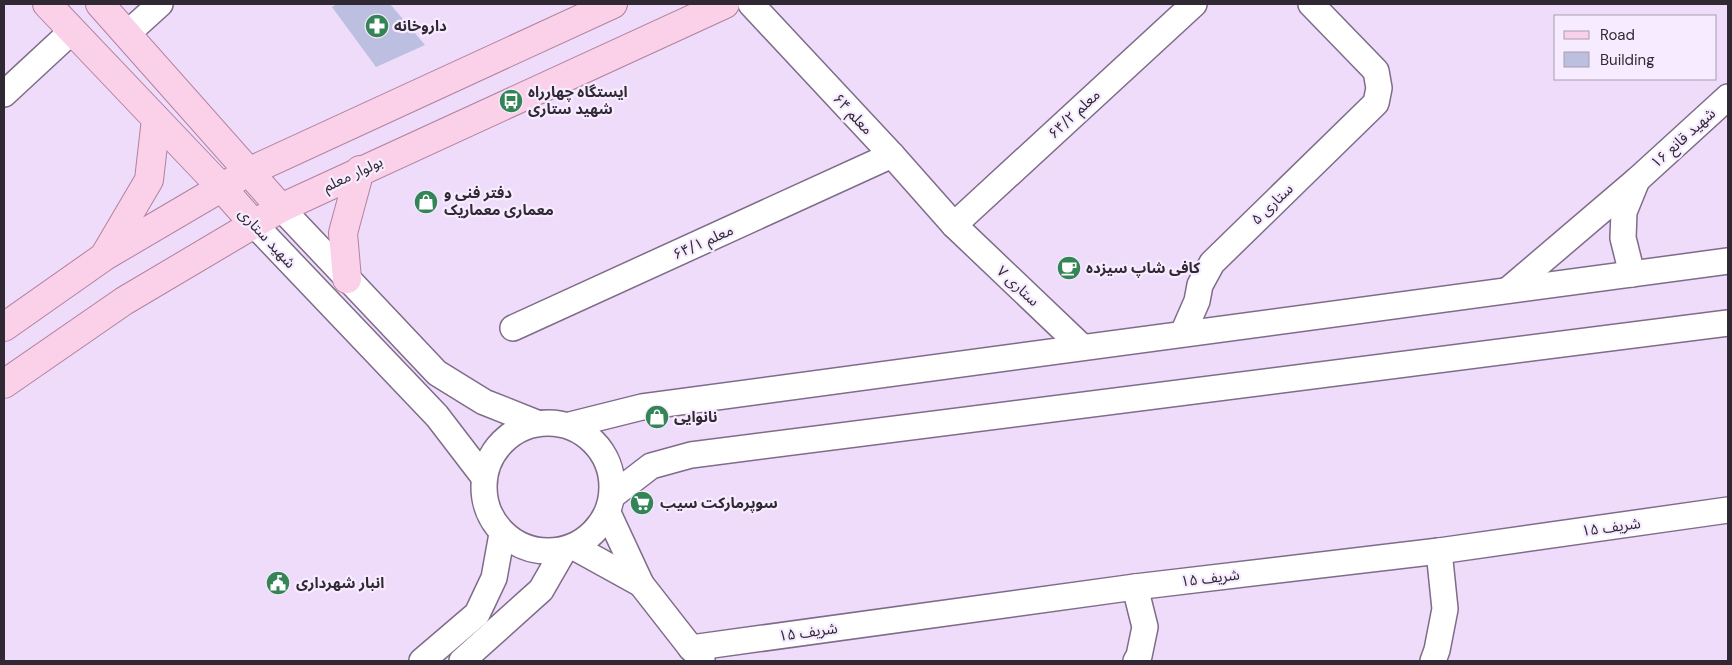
<svg xmlns="http://www.w3.org/2000/svg" width="1732" height="665" font-family="'DM Sans','Noto Sans Arabic',sans-serif">
<rect width="100%" height="100%" fill="#efdbfa"/>
<polygon fill="#bcbfe0" points="337,4 390,4 425,45 376,67 332,7"/>
<g fill="none" stroke-linecap="round" stroke-linejoin="round">
<g stroke="#7e6c88" stroke-width="28">
<g id="minor">
<polyline points="751,4 892,155 954,225 1082,347"/>
<polyline points="128,33 160,4"/>
<polyline points="4,94 72,31"/>
<polyline points="1637,180 1728,97"/>
<polyline points="281,208 437,373 484,402 537,423"/>
<polyline points="253,223 437,416 483,476"/>
<polyline points="954,225 1194,4"/>
<polyline points="1508,290 1637,180 1624,212 1623,238 1632,274"/>
<polyline points="513,328 892,155"/>
<polyline points="1183,333 1197,301 1200,285 1212,263 1376,103 1379,88 1376,71 1311,4"/>
<circle cx="548" cy="487" r="64"/>
<polyline points="570,425 642,407 1728,261"/>
<polyline points="612,496 651,466 691,455 1728,323"/>
<polyline points="608,513 641,584 691,648 702,659"/>
<polyline points="574,547 641,584"/>
<polyline points="1135,587 1145,627 1139,656 1136,661"/>
<polyline points="691,648 1135,587 1439,551 1728,510"/>
<polyline points="422,661 477,614 494,578 502,534"/>
<polyline points="462,661 541,590 564,550"/>
<polyline points="1433,661 1437,650 1445,609 1439,551"/>
</g>
</g>
<g stroke="#b1829f" stroke-width="30">
<g id="major">
<polyline points="47,4 221,187 253,223"/>
<polyline points="100,4 281,208"/>
<polyline points="106,253 149,180 156,119"/>
<polyline points="347,279 343,233 360,170"/>
<polyline points="4,327 105,256 248,172 613,4"/>
<polyline points="4,384 124,301 281,208 725,4"/>
</g>
</g>
<use href="#minor" stroke="#fff" stroke-width="25"/>
<use href="#major" stroke="#fad1e8" stroke-width="28"/>
</g>
<defs>
<g id="pharmacy-disc" transform="scale(1.25)"><circle r="9.5" fill="#338456" stroke="#f7ecff"/><path d="M-2-6h4v4h4v4h-4v4h-4v-4h-4v-4h4Z" fill="#fff"/></g>
<g id="bus-disc" transform="scale(1.25)"><circle r="9.5" fill="#338456" stroke="#f7ecff"/><path d="M-5-6H5V4H4V6H2V4H-2V6H-4V4H-5ZM-3.5-4V0h7V-4ZM-3.5 1.2v1.5H-2V1.2ZM2 1.2v1.5H3.5V1.2Z" fill="#fff"/></g>
<g id="shop-disc" transform="scale(1.25)"><circle r="9.5" fill="#338456" stroke="#f7ecff"/><path d="M-5-2.5h2.3a2.7 3.5 0 0 1 5.4 0H5L5.5 6h-11ZM-1.5-2.5h3a1.5 2.3 0 0 0-3 0Z" fill="#fff"/></g>
<g id="cafe-disc" transform="scale(1.25)"><circle r="9.5" fill="#338456" stroke="#f7ecff"/><path d="M-5.5-4.5H6V0H3Q3 3.5 0 3.5H-2.5Q-5.5 3.5-5.5 0ZM3-3.2v2h1.7v-2ZM-6 4.5H4V6H-6Z" fill="#fff"/></g>
<g id="supermarket-disc" transform="scale(1.25)"><circle r="9.5" fill="#338456" stroke="#f7ecff"/><path d="M-6-5.5h2.5l.6 2H6L4.5 2H-2.5L-4.4-4H-6ZM-1.5 3.2a1.3 1.3 0 1 0 .1 0ZM3 3.2a1.3 1.3 0 1 0 .1 0Z" fill="#fff"/></g>
<g id="civic-disc" transform="scale(1.25)"><circle r="9.5" fill="#338456" stroke="#f7ecff"/><path d="M-.6-6.5H3V-4.5H.6V-3L4-1V1h2V6H-6V1h2V-1L-.6-3ZM-1.2 2.5V6h2.4V2.5Z" fill="#fff"/></g>
</defs>
<g fill-rule="evenodd">
<use href="#pharmacy-disc" x="377" y="26"/>
<use href="#bus-disc" x="511" y="101"/>
<use href="#shop-disc" x="426" y="202"/>
<use href="#cafe-disc" x="1069" y="268"/>
<use href="#shop-disc" x="657" y="417"/>
<use href="#supermarket-disc" x="642" y="503"/>
<use href="#civic-disc" x="278" y="583"/>
</g>
<g text-anchor="middle" dominant-baseline="central" stroke-width="4.5" stroke-linejoin="round" paint-order="stroke">
<g font-size="15" font-weight="bold" fill="#302934" stroke="#f7ecff" text-anchor="start">
<text x="394" y="26">داروخانه</text>
<text x="528" y="92">ایستگاه چهارراه<tspan x="528" dy="17">شهید ستاری</tspan></text>
<text x="444" y="193">دفتر فنی و<tspan x="444" dy="17">معماری معماریک</tspan></text>
<text x="1086" y="268">کافی شاپ سیزده</text>
<text x="674" y="417">نانوایی</text>
<text x="660" y="503">سوپرمارکت سیب</text>
<text x="296" y="583">انبار شهرداری</text>
</g>
<g font-size="15" fill="#302934" stroke="#f7ecff">
<text transform="translate(853 114) rotate(47)">معلم ۶۴</text>
<text transform="translate(1074 114) rotate(-43)">معلم ۶۴/۲</text>
<text transform="translate(1683 138) rotate(-42)">شهید قانع ۱۶</text>
<text transform="translate(353 174) rotate(-25)">بولوار معلم</text>
<text transform="translate(1272 204) rotate(-44)">ستاری ۵</text>
<text transform="translate(267 238) rotate(47)">شهید ستاری</text>
<text transform="translate(703 242) rotate(-24)">معلم ۶۴/۱</text>
<text transform="translate(1018 286) rotate(43)">ستاری ۷</text>
<text transform="translate(1611 527) rotate(-8)">شریف ۱۵</text>
<text transform="translate(1210 578) rotate(-7)">شریف ۱۵</text>
<text transform="translate(808 632) rotate(-8)">شریف ۱۵</text>
</g>
</g>
<rect width="1732" height="665" fill="none" stroke="#302934" stroke-width="10"/>
<rect x="1554" y="15" width="162" height="65" fill="#f7ecff" stroke="#a79eae"/>
<rect x="1564" y="31" width="25" height="8" fill="#fad1e8" stroke="#a79eae"/>
<text x="1600" y="40" font-size="15" fill="#302934">Road</text>
<rect x="1564" y="52" width="25" height="15" fill="#bcbfe0" stroke="#a79eae"/>
<text x="1600" y="65" font-size="15" fill="#302934">Building</text>
</svg>
